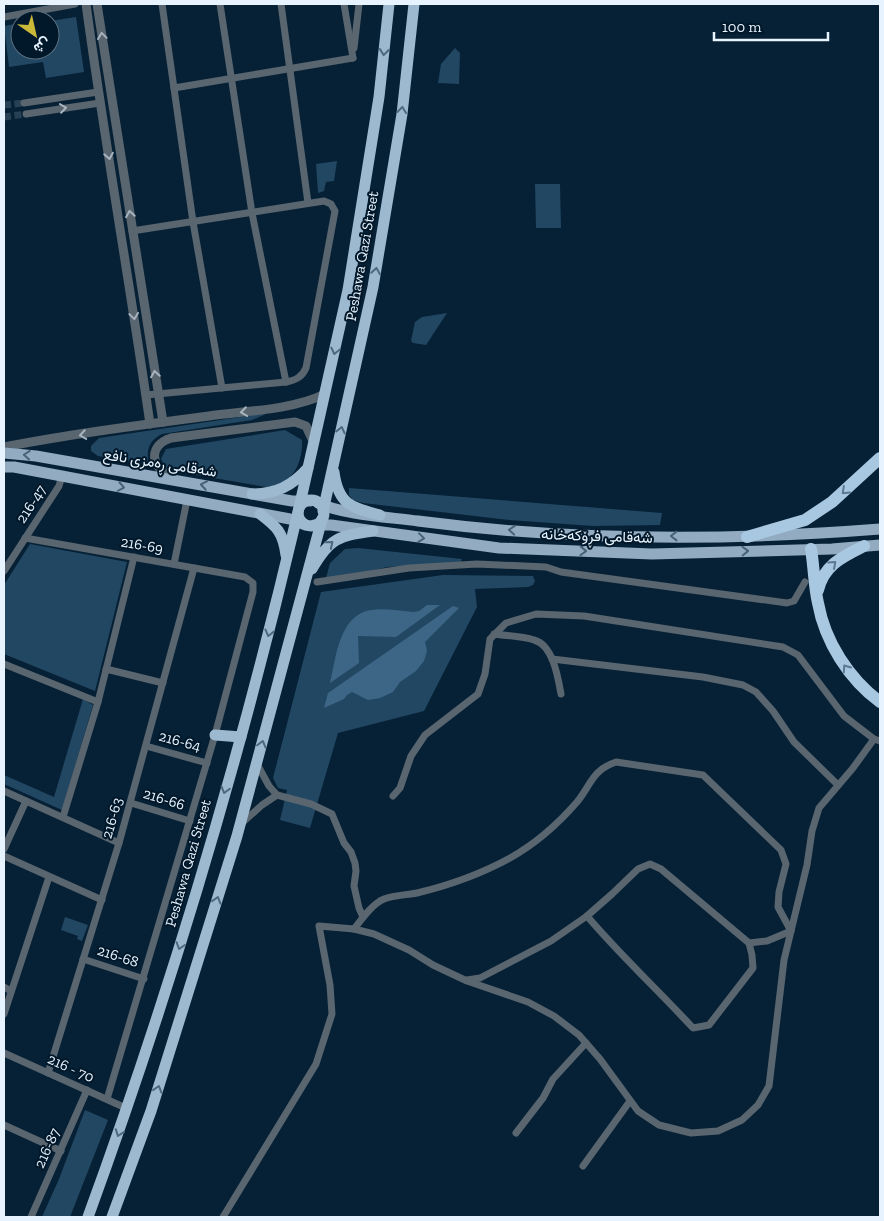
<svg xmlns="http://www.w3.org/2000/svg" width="884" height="1221" font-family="'Zilla Slab',Vazirmatn,serif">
<rect width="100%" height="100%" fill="#062135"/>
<g fill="#224763">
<polygon points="76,17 84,72 46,78 43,62 9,67 4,26 20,23 20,50 50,50 50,21"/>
<polygon points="455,48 460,53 459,84 438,83 441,64"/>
<polygon points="337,161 334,181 326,182 324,191 318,193 316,164"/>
<polygon points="535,184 560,184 561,228 536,228"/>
<polygon points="447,313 426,345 413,343 411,341 415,322 422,317"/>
<path d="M268,413l-16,7 -90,14c-14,7 -16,17 -13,31l-51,-9 -7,-5v-5l8,-8z"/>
<path d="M285,430l17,10c1,23 -10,47 -36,47l-99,-17 -6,-11 5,-10z"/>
<polygon points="349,488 662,513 660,525 593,526 509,520 363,503 353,500 349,495"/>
<polygon points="30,544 127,562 95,691 4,654 4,585"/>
<polygon points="358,548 462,559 460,563 387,567 346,577 326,578 330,563 345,549"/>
<polygon points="443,575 533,576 535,581 533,585 528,587 475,589 477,607 424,711 338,733 310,828 280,820 287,790 278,788 273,778 321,592"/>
<polygon points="83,699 93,705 62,810 4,784 4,775 54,797"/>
<polygon points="65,917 88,925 82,941 77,939 78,936 61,930"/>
<polygon points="85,1110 108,1120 70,1217 42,1217 59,1179"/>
</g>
<g fill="#3d6686">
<path d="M427,605h13l-44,32 -38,-1 1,27 -29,20c6,-25 9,-68 41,-73 14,-2 29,1 43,2l5,-1z"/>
<polygon points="453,606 459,608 425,642 427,651 424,661 416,671 400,682 393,692 380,698 368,700 352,692 347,695 344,699 324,708 328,693"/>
</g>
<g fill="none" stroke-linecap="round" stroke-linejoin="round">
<g stroke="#284053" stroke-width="7" stroke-dasharray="7 3.5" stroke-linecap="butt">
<polyline points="4,105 24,103"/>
<polyline points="4,117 26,114"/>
</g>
<g stroke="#59656f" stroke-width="7">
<polyline points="162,4 193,222 222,388"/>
<polyline points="220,4 252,213 286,382"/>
<polyline points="281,4 308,203"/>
<polyline points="344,4 353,58"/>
<polyline points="4,17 75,4"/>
<polyline points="354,48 359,4"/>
<polyline points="174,88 353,58"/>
<polyline points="24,103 98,92"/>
<polyline points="26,114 100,103"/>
<path d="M132,231l192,-30 7,3 4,7 -29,157c-4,9 -10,12 -20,14l-140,13"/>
<polyline points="25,538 245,577 253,583 253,592 215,735 107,1099"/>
<polyline points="174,564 187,500"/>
<polyline points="4,571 59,486 62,476"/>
<polyline points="317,582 409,568 477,564 546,567 561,572 787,603 794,601 805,582"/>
<path d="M494,634c13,2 28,2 40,6 19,5 24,37 27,54"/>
<polyline points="552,659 703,677 743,685 756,692 773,711 794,742 838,785"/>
<polyline points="4,664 98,702"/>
<polyline points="106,669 163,683"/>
<polyline points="146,746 207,763"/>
<polyline points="257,764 269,786 277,795 311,804 332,814 344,843 351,852 355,863 356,871 354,886 359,908 363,917"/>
<polyline points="4,791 119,843"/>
<polyline points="393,796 400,788 411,756 425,735 478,694 485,674 490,639 506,623 536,614 584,616 783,647 798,655 844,716 874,739 880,741"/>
<polyline points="131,803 190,821"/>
<polyline points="63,817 98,702 134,557"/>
<polyline points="242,823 262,805 277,795"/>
<polyline points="4,849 26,801"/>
<polyline points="4,856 102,900"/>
<path d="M587,916c33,39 71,74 106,112l16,-3 44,-57 -1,-13 -3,-12"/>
<path d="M354,929c8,-10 18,-25 30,-30 10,-4 23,-4 33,-6 33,-8 64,-19 93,-35 25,-14 48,-34 67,-56 14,-17 15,-32 39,-40l87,13 78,75 5,14 -7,28 -1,15 13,24 -24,10 -18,2 -88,-74 -11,-5 -12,5 -26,25 -25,22 -36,25 -71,37 -13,2"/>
<polyline points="83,959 144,979"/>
<polyline points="4,987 11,991"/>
<polyline points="4,1014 49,877"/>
<polyline points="4,1053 128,1109"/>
<polyline points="48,1073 119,843 194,568"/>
<polyline points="4,1125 61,1151"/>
<polyline points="516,1133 543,1098 553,1079 586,1043"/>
<polyline points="583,1166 630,1101"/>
<polyline points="31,1217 87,1090"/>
<polyline points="223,1217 316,1064 332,1014 330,985 319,926 354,929 374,934 409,950 433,965 467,981 528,1002 554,1016 579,1035 600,1059 638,1111 659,1125 691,1133 718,1131 742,1120 758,1105 769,1086 784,960 807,865 812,831 819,808 853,768 874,739"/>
</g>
<g stroke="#59656f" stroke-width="9">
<path d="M86,4c19,140 44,280 64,420"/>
<polyline points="97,4 163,422"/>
<path d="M4,447c67,-13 136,-22 205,-31 36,-5 83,-6 116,-22"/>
<path d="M172,477c-21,-8 -25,-31 -1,-39l124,-16 11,4 8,17"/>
</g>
<g stroke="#92abc0" stroke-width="11">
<polyline points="4,453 36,456 292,501 310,501"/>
<polyline points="4,467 14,467 290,519 305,525"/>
<path d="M318,503c26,12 71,14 100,18 153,20 309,20 462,8"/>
<polyline points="314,525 331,525 499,548 652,554 832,549 880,545"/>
</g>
<g stroke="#9db9d0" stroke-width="11">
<path d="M334,472c4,32 17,36 46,43"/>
<path d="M252,494c24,0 40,-8 56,-26"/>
<circle cx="311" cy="513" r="13"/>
<polyline points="299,508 348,290 379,97 389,4"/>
<polyline points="323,511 373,287 402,114 414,4"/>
<path d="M260,514c17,13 23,18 26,41"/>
<path d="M312,569c18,-31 26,-33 61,-38"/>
<polyline points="215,735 241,737"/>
<path d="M88,1217c84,-230 154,-466 210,-705"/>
<polyline points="112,1217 151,1111 237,836 322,519"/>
</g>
<g stroke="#a8c7e1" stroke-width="12">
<polyline points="747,537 805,520 832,502 880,458"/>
<path d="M811,549c3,18 3,37 7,54 7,39 31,76 62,99"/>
<path d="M818,590c6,-25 24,-33 46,-44"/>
</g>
</g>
<defs><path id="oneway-chevron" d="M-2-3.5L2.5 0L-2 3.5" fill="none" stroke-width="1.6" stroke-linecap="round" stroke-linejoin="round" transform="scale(1.25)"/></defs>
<g stroke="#a7b3be">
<use href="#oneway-chevron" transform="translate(102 36) rotate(-98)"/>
<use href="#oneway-chevron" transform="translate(63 108) rotate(-8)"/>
<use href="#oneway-chevron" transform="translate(109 156) rotate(80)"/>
<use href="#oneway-chevron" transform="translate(130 214) rotate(-99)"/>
<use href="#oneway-chevron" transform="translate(134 316) rotate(82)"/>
<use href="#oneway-chevron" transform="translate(155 374) rotate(-99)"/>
<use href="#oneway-chevron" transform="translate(244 412) rotate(172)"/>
<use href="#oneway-chevron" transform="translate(83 435) rotate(171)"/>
</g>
<g stroke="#4e687d">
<use href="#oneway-chevron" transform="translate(384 52) rotate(96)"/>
<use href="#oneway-chevron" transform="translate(402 110) rotate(-83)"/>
<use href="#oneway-chevron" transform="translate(376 271) rotate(-81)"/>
<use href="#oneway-chevron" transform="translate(335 351) rotate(103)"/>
<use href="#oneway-chevron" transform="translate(341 430) rotate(-77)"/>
<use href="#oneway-chevron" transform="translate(330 544) rotate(-39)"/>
<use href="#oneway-chevron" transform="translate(269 633) rotate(104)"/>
<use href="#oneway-chevron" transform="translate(262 744) rotate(-75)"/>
<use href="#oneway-chevron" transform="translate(225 790) rotate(106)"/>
<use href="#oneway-chevron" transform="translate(217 900) rotate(-73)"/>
<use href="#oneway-chevron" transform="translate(180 946) rotate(108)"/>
<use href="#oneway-chevron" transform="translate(158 1089) rotate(-73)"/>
<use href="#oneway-chevron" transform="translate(119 1133) rotate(110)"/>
</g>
<g stroke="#496275">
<use href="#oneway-chevron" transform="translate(27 455) rotate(-175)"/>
<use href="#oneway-chevron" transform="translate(204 485) rotate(-170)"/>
<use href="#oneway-chevron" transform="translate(121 487) rotate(11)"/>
<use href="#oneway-chevron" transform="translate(512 530) rotate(-175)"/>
<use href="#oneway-chevron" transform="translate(674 536) rotate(-180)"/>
<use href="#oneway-chevron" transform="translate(421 538) rotate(7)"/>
<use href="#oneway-chevron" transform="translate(583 551) rotate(2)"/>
<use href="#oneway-chevron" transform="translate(745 551) rotate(-2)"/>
</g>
<g stroke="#5c788f">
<use href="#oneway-chevron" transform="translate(845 491) rotate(137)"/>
<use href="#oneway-chevron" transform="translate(833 564) rotate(-42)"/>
<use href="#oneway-chevron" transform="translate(846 668) rotate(-125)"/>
</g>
<g text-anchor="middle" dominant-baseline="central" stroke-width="4" stroke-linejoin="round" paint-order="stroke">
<g font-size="15" fill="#e7f3fe" stroke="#00182a">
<text transform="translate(362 256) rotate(-80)">Peshawa Qazi Street</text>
<text transform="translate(160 463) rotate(9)">شەقامی ڕەمزی نافع</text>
<text transform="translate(31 504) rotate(-57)">216-47</text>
<text transform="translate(597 536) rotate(2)">شەقامی فڕۆکەخانە</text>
<text transform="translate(142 545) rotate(10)">216-69</text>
<text transform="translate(180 741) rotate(15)">216-64</text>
<text transform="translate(164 799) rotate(17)">216-66</text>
<text transform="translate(112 818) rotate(-74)">216-63</text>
<text transform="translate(188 863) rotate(-74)">Peshawa Qazi Street</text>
<text transform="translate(118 956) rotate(18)">216-68</text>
<text transform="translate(71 1068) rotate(24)">216 - 70</text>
<text transform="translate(47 1148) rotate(-66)">216-87</text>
</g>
</g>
<rect width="884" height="1221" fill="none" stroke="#e7f3fe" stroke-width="10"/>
<g transform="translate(35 35) rotate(146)"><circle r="24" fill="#00182a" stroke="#5c707f"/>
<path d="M0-4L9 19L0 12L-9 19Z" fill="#cbb939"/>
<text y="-8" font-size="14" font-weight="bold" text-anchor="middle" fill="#e7f3fe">ش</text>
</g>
<path d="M714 32v8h114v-8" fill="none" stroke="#e7f3fe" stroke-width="2.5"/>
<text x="722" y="32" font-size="15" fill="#e7f3fe" stroke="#00182a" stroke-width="4" paint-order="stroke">100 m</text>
</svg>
